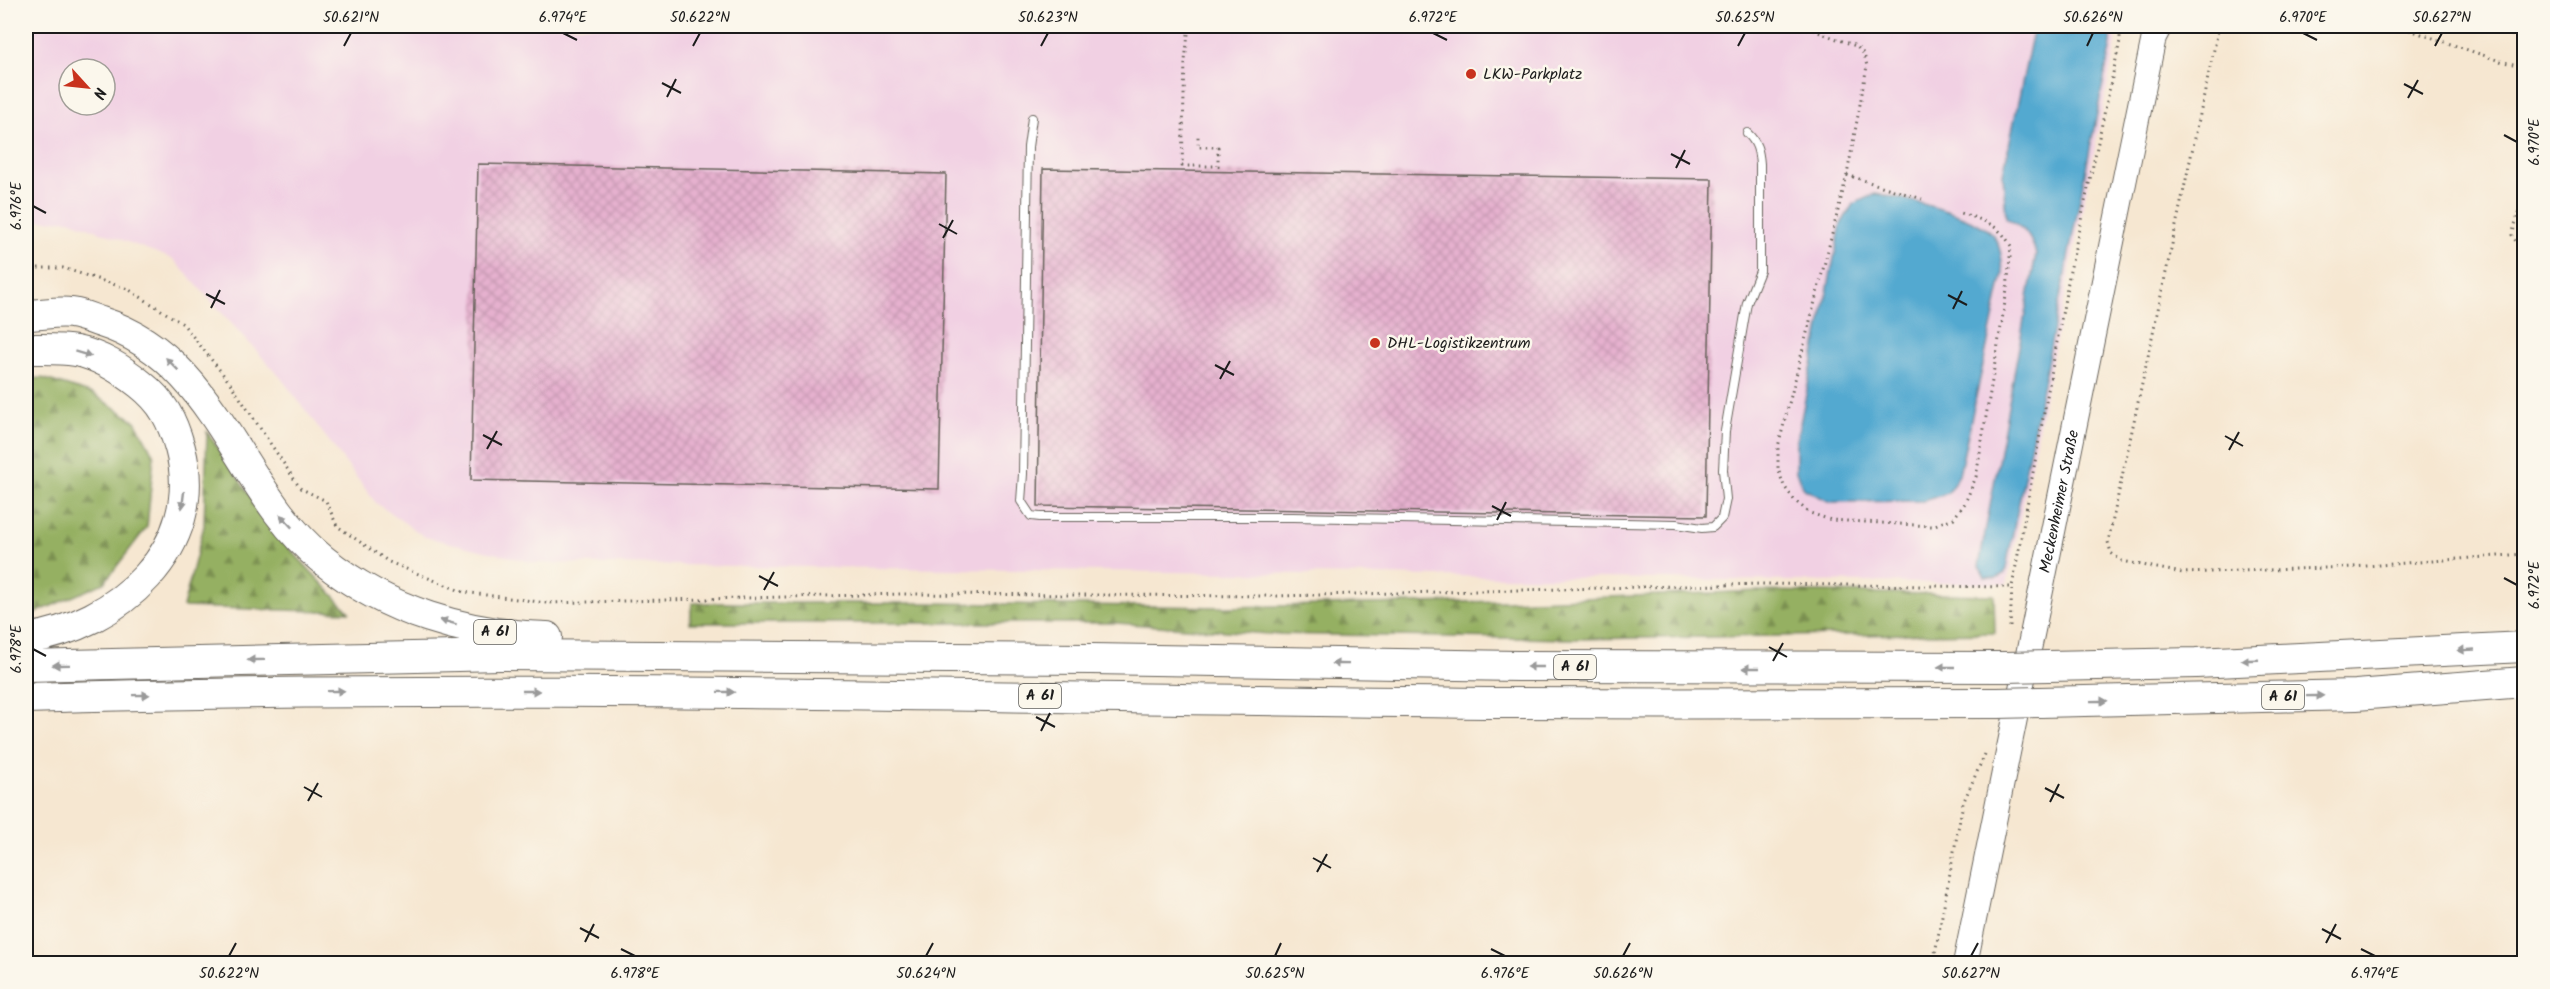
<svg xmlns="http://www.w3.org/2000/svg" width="2550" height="989" font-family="Kalam,sans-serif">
<defs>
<pattern id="forest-firs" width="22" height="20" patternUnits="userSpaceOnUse" patternTransform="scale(1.5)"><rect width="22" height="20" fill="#95b062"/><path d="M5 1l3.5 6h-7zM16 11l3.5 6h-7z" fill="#798e50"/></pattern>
<pattern id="building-cross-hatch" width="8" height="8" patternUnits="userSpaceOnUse" patternTransform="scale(1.5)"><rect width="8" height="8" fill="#e6b1cf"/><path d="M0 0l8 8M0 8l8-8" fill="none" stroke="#c598b1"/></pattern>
</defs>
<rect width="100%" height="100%" fill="#fbf7ec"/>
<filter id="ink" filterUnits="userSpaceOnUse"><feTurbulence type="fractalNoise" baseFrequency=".0167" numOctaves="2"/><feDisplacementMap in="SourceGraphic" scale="12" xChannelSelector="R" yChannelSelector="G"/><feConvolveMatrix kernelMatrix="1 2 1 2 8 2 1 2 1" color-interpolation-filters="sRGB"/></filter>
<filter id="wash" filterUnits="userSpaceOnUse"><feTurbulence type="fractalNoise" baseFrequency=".008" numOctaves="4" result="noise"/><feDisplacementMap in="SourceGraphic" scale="24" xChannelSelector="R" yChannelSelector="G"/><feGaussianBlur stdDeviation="1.35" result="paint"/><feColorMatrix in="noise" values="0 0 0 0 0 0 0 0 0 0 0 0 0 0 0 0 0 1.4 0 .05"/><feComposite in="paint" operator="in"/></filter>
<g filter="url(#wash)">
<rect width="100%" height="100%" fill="#f6e7d1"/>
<path fill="#f1d0e3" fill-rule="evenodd" d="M26,26h2090v17l-109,541 -1472,-21 -110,-26 -49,-34 -95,-125 -108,-119 -104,-39 -43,1zM69,69h36v36h-36z"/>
<g fill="url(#forest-firs)" stroke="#58663f" stroke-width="1.5">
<polygon points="42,378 93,394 135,421 154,456 147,527 104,583 26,617 26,379"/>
<polygon points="207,432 275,533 349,612 183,607 204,526"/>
<polygon points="1760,591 1994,595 1995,633 1574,639 1268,634 1116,623 690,623 692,603 932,603 1226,607 1506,601"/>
</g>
<g fill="#53a9d0" stroke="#386276" stroke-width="1.5">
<path d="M2034,26h78l-1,18 -106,529 -9,5 -11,-1 -6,-11 57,-312c-5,-19 -13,-27 -30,-36l-3,-44z"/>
<path d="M1875,194c27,3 99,21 117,40 9,11 10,26 11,39l-44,202 -11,18 -24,8 -94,1 -26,-13 -8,-17v-29l45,-219 12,-20z"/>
</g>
<g id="blocks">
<g fill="url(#building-cross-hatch)">
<polygon points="478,164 946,174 939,489 471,480"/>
<polygon points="1043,169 1712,179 1706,516 1038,506"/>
</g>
</g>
</g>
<g filter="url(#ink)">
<use href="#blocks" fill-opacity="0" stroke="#68635b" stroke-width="1.5"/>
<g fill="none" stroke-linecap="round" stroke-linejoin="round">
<g stroke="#68635b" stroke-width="10">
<path id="service" d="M1032,118l-4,29 -5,327 -2,27 10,15 9,1h253l383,7 26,4 11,-1 9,-9 4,-19 -3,-29 2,-39 22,-128 13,-32v-107c-1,-13 -3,-22 -13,-31"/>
</g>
<g stroke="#68635b" stroke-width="26">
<g id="secondary">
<path id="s1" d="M1965,964l162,-796 27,-131 6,-11"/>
</g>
</g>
<g stroke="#68635b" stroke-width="32">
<g id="motorway">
<path d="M26,315c14,0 31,-4 45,-2 10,1 21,6 30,9 116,36 136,169 222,238 63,51 144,75 224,77"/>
<path d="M26,349c16,0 34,-1 50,2 25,5 45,18 64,33 23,18 32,36 40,64 27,100 -63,178 -154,191"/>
<polyline points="26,666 500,655 1092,659 1517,666 2005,667"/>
<polyline points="2048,666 2196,663 2524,647"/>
<path d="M26,698c495,-15 990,1 1486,5 162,1 324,0 486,0"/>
<polyline points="2040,702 2356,695 2524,682"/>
</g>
</g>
<g stroke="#68635b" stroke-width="3" stroke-dasharray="1.5 4.5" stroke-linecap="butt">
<path d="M1802,26l54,20 8,8 3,12 -20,109 -69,272v22l6,17 11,15 15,12 21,7 101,6 22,-8 11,-15 11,-26 31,-187 4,-44c-13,-23 -29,-26 -53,-34"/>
<polyline points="2219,26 2108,542 2111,553 2122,561 2182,573 2353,567 2524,554"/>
<polyline points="2398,26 2503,62 2524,66"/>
<polyline points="2489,26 2524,40"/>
<polyline points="1188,34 1185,61 1182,166 1218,166 1218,147 1198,147 1198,134"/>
<polyline points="2520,64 2524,53"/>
<polyline points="1847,175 1922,199"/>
<polyline points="2524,194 2512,235 2517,243 2524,246"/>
<polyline points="26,268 63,268 128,289 183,324 230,383 300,488 326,501 337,526 389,562 463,592 547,603 902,594 1277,596 1762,584 2012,587"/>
<polyline points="2010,627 2012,587 2070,271 2120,41 2120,26"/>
<polyline points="1933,964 1963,803 1985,754"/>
<polyline points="2522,964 2524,955"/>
</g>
<use href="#service" stroke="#fff" stroke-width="8"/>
<use href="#secondary" stroke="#fff" stroke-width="24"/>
<use href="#motorway" stroke="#fff" stroke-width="30"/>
<g stroke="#68635b" stroke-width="32" stroke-linecap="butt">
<g id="motorway-bridge">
<polyline points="2005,667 2048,666"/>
<polyline points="1998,703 2040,702"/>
</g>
</g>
<use href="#motorway-bridge" stroke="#fff" stroke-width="30"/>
</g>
<defs><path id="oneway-solid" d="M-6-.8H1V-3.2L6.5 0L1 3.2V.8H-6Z" transform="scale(1.5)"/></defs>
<g fill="#999">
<use href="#oneway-solid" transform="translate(83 354) rotate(17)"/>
<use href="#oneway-solid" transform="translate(172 364) rotate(-135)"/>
<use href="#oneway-solid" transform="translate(183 500) rotate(97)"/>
<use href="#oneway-solid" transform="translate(286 521) rotate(-133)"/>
<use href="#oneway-solid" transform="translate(448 622) rotate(-165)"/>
<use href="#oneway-solid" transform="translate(2466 650) rotate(177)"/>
<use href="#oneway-solid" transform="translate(256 660) rotate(179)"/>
<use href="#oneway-solid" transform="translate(2250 660) rotate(178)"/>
<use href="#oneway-solid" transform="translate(1340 664) rotate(-179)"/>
<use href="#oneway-solid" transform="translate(61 665) rotate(179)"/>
<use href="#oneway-solid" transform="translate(1535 667) rotate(-180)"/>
<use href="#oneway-solid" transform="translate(1946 667) rotate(180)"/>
<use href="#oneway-solid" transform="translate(1751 668) rotate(180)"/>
<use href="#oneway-solid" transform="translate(336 691) rotate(-1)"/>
<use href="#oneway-solid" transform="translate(531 691)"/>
<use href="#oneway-solid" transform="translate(726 692) rotate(1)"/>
<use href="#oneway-solid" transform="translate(141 695) rotate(-1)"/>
<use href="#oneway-solid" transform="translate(2315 696) rotate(-1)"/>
<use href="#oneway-solid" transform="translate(2099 701) rotate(-1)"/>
</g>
</g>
<path fill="none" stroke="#1c1c1c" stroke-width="2" d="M563,33l14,7M1433,33l14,7M2303,33l14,7M344,46l7,-13M693,46l7,-13M1041,46l7,-13M1738,46l7,-13M2087,46l6,-13M2435,46l7,-13M662,83l19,10M2404,84l19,10M667,97l9,-18M2408,98l10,-18M2504,135l13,7M1671,154l19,10M1676,168l9,-18M33,206l13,7M939,224l18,10M943,238l10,-18M206,294l19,10M1948,295l19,10M211,308l9,-18M1953,309l9,-18M1215,365l19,10M1220,379l10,-18M483,435l19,10M2225,436l18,10M487,449l10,-18M2229,450l10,-18M1492,506l19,10M1497,520l9,-18M759,576l19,10M2504,578l13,7M764,590l10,-18M1769,647l18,10M33,649l13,7M1773,661l10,-18M1036,717l19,10M1041,731l9,-18M304,787l18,10M2045,788l19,10M308,801l10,-18M2050,802l9,-18M1313,858l18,10M1317,872l10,-18M580,928l19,10M2322,929l19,10M585,942l9,-18M2326,943l10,-19M621,949l14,7M1491,949l14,7M2361,949l14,7M229,956l7,-13M926,956l7,-13M1275,956l6,-13M1623,956l7,-13M1971,956l7,-13"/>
<g fill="#c8321e" stroke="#fbf7ec" stroke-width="2">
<circle cx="1471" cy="74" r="6"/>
<circle cx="1375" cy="343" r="6"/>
</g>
<g text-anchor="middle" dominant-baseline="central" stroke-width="5" stroke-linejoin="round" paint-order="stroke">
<g fill="#fbf7ec" stroke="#5f5e5a" stroke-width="1.5">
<rect x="474" y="620" width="42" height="24" rx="4.5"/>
<rect x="1554" y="655" width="42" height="24" rx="4.5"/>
<rect x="1019" y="684" width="42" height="24" rx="4.5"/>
<rect x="2262" y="685" width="42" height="24" rx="4.5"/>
</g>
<g font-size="15" font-weight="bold" fill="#1c1c1c">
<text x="495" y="632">A 61</text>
<text x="1575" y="667">A 61</text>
<text x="1040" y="696">A 61</text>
<text x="2283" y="697">A 61</text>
</g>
<g font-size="16" fill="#1c1c1c" stroke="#fbf7ec" text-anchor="start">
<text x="1483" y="74">LKW-Parkplatz</text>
<text x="1387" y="343">DHL-Logistikzentrum</text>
</g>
<g font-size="16" fill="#1c1c1c" stroke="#fbf7ec">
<text stroke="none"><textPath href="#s1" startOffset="472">Meckenheimer Straße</textPath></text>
</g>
</g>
<rect width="2550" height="989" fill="none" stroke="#fbf7ec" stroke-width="66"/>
<g transform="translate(87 87) rotate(117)"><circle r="28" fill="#fbf7ec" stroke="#a29f99" stroke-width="1.5"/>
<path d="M0-4.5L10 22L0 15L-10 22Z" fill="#c8321e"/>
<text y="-9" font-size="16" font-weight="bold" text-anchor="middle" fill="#1c1c1c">N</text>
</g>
<rect x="33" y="33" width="2484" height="923" fill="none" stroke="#1c1c1c" stroke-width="2"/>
<g font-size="15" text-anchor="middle" fill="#1c1c1c">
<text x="351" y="22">50.621°N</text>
<text x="563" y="22">6.974°E</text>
<text x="700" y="22">50.622°N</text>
<text x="1048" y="22">50.623°N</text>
<text x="1433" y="22">6.972°E</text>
<text x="1745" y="22">50.625°N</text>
<text x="2093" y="22">50.626°N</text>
<text x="2303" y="22">6.970°E</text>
<text x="2442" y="22">50.627°N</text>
<text transform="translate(2534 142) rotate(-90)" y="5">6.970°E</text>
<text transform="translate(16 206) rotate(-90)" y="5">6.976°E</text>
<text transform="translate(2534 585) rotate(-90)" y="5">6.972°E</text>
<text transform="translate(16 649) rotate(-90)" y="5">6.978°E</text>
<text x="229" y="978">50.622°N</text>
<text x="635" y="978">6.978°E</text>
<text x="926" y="978">50.624°N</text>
<text x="1275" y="978">50.625°N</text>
<text x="1505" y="978">6.976°E</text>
<text x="1623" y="978">50.626°N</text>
<text x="1971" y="978">50.627°N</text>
<text x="2375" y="978">6.974°E</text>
</g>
</svg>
